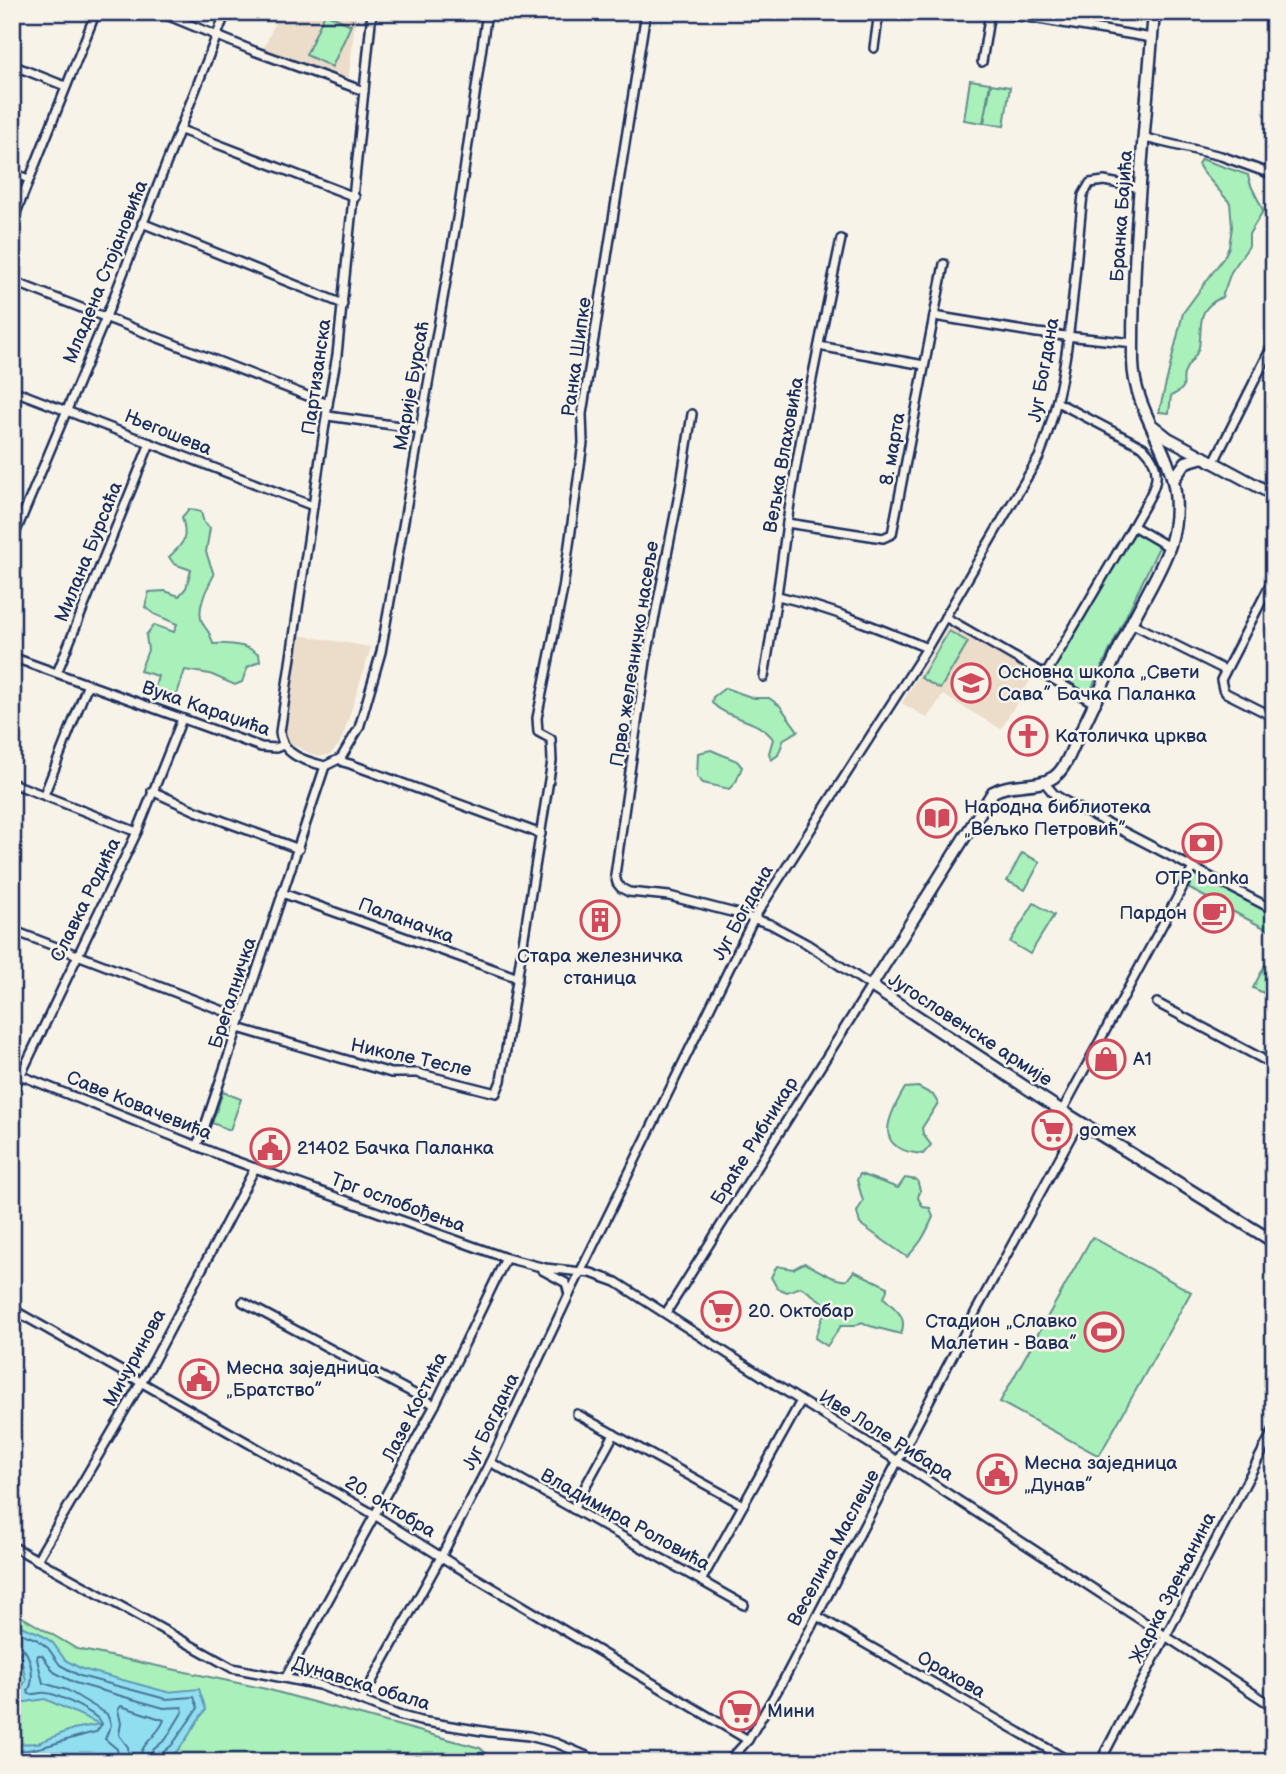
<svg xmlns="http://www.w3.org/2000/svg" width="1286" height="1774" font-family="'Balsamiq Sans',sans-serif">
<rect width="100%" height="100%" fill="#f7f3e8"/>
<filter id="ink" filterUnits="userSpaceOnUse"><feTurbulence type="fractalNoise" baseFrequency=".0143" numOctaves="2"/><feDisplacementMap in="SourceGraphic" scale="14" xChannelSelector="R" yChannelSelector="G"/><feConvolveMatrix kernelMatrix="1 2 1 2 8 2 1 2 1" color-interpolation-filters="sRGB"/></filter>
<g filter="url(#ink)">
<g fill="#ecdcca">
<polygon points="280,12 356,12 348,83 263,50"/>
<polygon points="950,624 1035,672 1001,729 943,695 927,718 902,703"/>
<polygon points="298,635 371,647 344,733 338,746 330,754 323,756 316,756 291,744 285,734"/>
</g>
<g fill="#aaf0bb" stroke="#62908c" stroke-width="2">
<polygon points="325,13 351,25 332,67 306,55"/>
<polygon points="970,80 990,83 983,123 964,120"/>
<polygon points="991,84 1010,87 1004,126 984,123"/>
<path d="M1201,159l47,16c2,14 11,23 15,36l-14,23v12l-18,26 -9,25c-27,13 -19,26 -23,50 -2,10 -10,15 -14,24 -6,14 7,14 -14,25l-2,17 -10,-1 24,-99 41,-56 5,-10 3,-20 -2,-24 -28,-32 -4,-7z"/>
<path d="M189,509l12,3 3,11 6,5 -4,24 8,23c-7,13 -19,35 -11,49 6,10 7,7 10,20 15,-1 34,1 46,10l1,7 -12,6 -6,15 -7,3 -25,-11 -25,-4 -11,33 -21,-8 5,-19 -18,-5 8,-21 -2,-15 8,-10 20,7 3,-8 -23,-10 -9,-7 4,-15 16,-1 14,5 7,-8 5,-18 -17,-6 -5,-7c16,-15 19,-19 13,-40z"/>
<polygon points="1135,530 1160,545 1089,694 1052,671"/>
<polygon points="949,631 968,642 940,689 921,678"/>
<path d="M725,688l29,10h15l11,8 18,25 -14,8 -6,16 -7,5 -2,-7 4,-14c-14,-20 -44,-19 -61,-36l1,-6z"/>
<polygon points="711,750 737,761 742,767 736,782 729,789 703,783 697,777 698,753"/>
<polygon points="1022,853 1040,862 1025,890 1007,881"/>
<polygon points="1194,873 1274,915 1274,933 1186,887"/>
<polygon points="1034,903 1054,915 1030,954 1010,942"/>
<polygon points="1274,948 1274,998 1253,988"/>
<path d="M918,1087l15,8 5,8 -16,25 1,6 8,11 -8,9c-51,-4 -36,-36 -18,-66z"/>
<polygon points="223,1092 241,1099 230,1130 212,1123"/>
<path d="M860,1174l38,14 7,-10 12,2 3,10 -2,8 5,9 7,1 3,9c-8,18 -12,26 -26,40l-47,-33 -3,-12 6,-11 -6,-21z"/>
<polygon points="1092,1237 1191,1292 1099,1456 1000,1402"/>
<path d="M804,1263c12,5 31,19 43,17l7,-9 34,16 -4,11c12,12 24,18 17,36l-31,-8 -8,-4 -8,4h-13l-14,20 -12,-8 12,-33 -26,-18 -14,5 -10,-4 -6,-11 6,-11 16,3z"/>
<polygon points="12,1611 77,1649 266,1689 480,1748 487,1754 490,1762 12,1762"/>
</g>
<path fill="#91def0" stroke="#6298b6" stroke-width="2" d="M12,1623l27,10 14,10 12,17 17,9 85,23 32,-3 7,21c-12,12 -17,29 -29,41 -17,18 -51,11 -74,11v-6l-71,5 -20,-1v-16l26,-1 35,-14 27,-5 -55,-25 -33,5v-15l5,3 9,-11 -6,-28 -8,-7z"/>
<g fill="none" stroke-linecap="round" stroke-linejoin="round">
<g stroke="#4a7598" stroke-width="2">
<polyline points="12,1630 36,1639 48,1648 60,1665 80,1676 166,1699 194,1697 198,1708 172,1745 160,1755 159,1762"/>
<path d="M12,1642c18,2 25,36 16,49l1,3c6,1 11,-2 17,-1 12,1 52,21 56,31l-6,8c-29,6 -54,19 -84,19"/>
<polyline points="119,1762 117,1749 105,1739 111,1725 107,1714 67,1690 43,1683 37,1659 38,1655 42,1655 54,1672 75,1683 164,1708 182,1707 183,1711 166,1739 153,1750 150,1762"/>
<path d="M129,1762l-1,-15 -9,-12 2,-12 -3,-13 3,-4 43,14c-6,17 -24,22 -25,42"/>
</g>
<g stroke="#1b2f5e" stroke-width="12">
<g id="street">
<polyline points="159,12 254,51 364,91"/>
<path d="M372,12l-35,343 -9,49 -48,328c2,23 25,29 45,34l16,-8 18,-30 22,-76 77,-439 29,-201"/>
<polyline points="996,12 1152,38"/>
<polyline points="874,48 879,12"/>
<polyline points="982,62 990,12"/>
<polyline points="12,65 65,86"/>
<polyline points="181,130 355,197"/>
<polyline points="1145,138 1221,156 1274,175"/>
<polyline points="12,173 29,179"/>
<polyline points="12,223 96,12"/>
<polyline points="142,223 343,304"/>
<polyline points="12,281 328,404"/>
<polyline points="934,316 1037,333 1134,343"/>
<polyline points="819,346 924,365"/>
<polyline points="12,390 313,506"/>
<path d="M1057,402l86,45c28,28 5,50 -10,79"/>
<polyline points="328,416 421,429"/>
<polyline points="1214,462 1274,342"/>
<polyline points="787,523 883,538 892,534 944,264"/>
<polyline points="12,541 106,317 226,12"/>
<polyline points="1274,577 1221,680 1223,689 1226,693 1274,717"/>
<path d="M778,596c51,12 100,32 149,52"/>
<polyline points="945,617 1096,704"/>
<polyline points="1131,623 1225,670"/>
<polyline points="12,657 261,747 276,748 283,745"/>
<polyline points="57,673 150,443"/>
<polyline points="1046,674 1133,526 1169,547"/>
<path d="M764,677c9,-51 16,-102 23,-154 14,-95 34,-190 54,-284"/>
<polyline points="341,758 343,762 350,764 541,834"/>
<polyline points="1044,782 1054,794 1065,801 1274,910"/>
<polyline points="12,783 137,832"/>
<polyline points="152,791 196,811 299,849"/>
<polyline points="44,795 88,684"/>
<polyline points="282,893 518,978"/>
<polyline points="12,930 242,1018"/>
<polyline points="1157,1003 1274,1065"/>
<polyline points="238,1028 391,1073 417,1073 496,1093 501,1081 552,761 551,739 538,732 537,718 563,589 583,443 582,414 646,12"/>
<polyline points="12,1072 227,1158 506,1258 545,1268 591,1273 616,1282 801,1401 904,1465 1274,1707"/>
<polyline points="12,1093 137,832 182,719"/>
<polyline points="1062,1111 1193,868"/>
<polyline points="196,1146 203,1132 325,766"/>
<polyline points="542,1270 566,1283 569,1295"/>
<polyline points="243,1302 435,1405"/>
<polyline points="12,1309 368,1511 451,1563 748,1740"/>
<polyline points="666,1313 871,986 807,944 770,924 739,914 669,896 629,892 621,888 617,883 615,875 646,661 680,489 692,414"/>
<polyline points="577,1414 743,1505"/>
<polyline points="490,1462 744,1605"/>
<polyline points="573,1509 614,1434"/>
<polyline points="12,1546 232,1668 319,1685 398,1715 420,1721 489,1732 529,1736 556,1743 601,1762"/>
<polyline points="37,1560 153,1362 255,1168"/>
<polyline points="701,1581 801,1401"/>
<polyline points="817,1616 1071,1762"/>
<polyline points="286,1677 435,1405 506,1258"/>
<path d="M361,1701l80,-144 49,-95 79,-167 185,-377 173,-270 112,-191c33,-82 34,-175 44,-262l7,-12 14,-2 37,7"/>
<polyline points="728,1762 748,1740 783,1681 977,1309 1079,1122"/>
<polyline points="1100,1762 1274,1429"/>
</g>
</g>
<g stroke="#1b2f5e" stroke-width="15">
<g id="secondary">
<path d="M1154,12c-9,116 -22,233 -21,350 1,48 36,84 42,130 2,18 0,37 -5,53 -10,29 -27,54 -40,81 -19,38 -34,77 -54,115 -6,12 -11,28 -22,36 -18,12 -42,4 -61,15l-122,194 191,125 212,131"/>
<polyline points="1153,426 1168,438 1274,495"/>
<polyline points="1173,480 1186,462 1203,457"/>
</g>
</g>
<use href="#street" stroke="#f7f3e8" stroke-width="7"/>
<use href="#secondary" stroke="#f7f3e8" stroke-width="10"/>
</g>
</g>
<defs>
<g id="school-ring" transform="scale(2.0125)"><circle r="9.5" fill="#f7f3e8" stroke="#d1495b" stroke-width="1.5"/><path d="M0-5L7-2L0 1L-7-2ZM-4 1L0 2.5L4 1V4Q0 6-4 4Z" fill="#d1495b"/></g>
<g id="church-ring" transform="scale(2.0125)"><circle r="9.5" fill="#f7f3e8" stroke="#d1495b" stroke-width="1.5"/><path d="M-1.2-6h2.4v3.5h3.3v2.4h-3.3V6h-2.4V-.1h-3.3v-2.4h3.3Z" fill="#d1495b"/></g>
<g id="library-ring" transform="scale(2.0125)"><circle r="9.5" fill="#f7f3e8" stroke="#d1495b" stroke-width="1.5"/><path d="M-6-4Q-3-5.5-.7-3.5V5Q-3 3-6 4ZM6-4Q3-5.5 .7-3.5V5Q3 3 6 4Z" fill="#d1495b"/></g>
<g id="bank-ring" transform="scale(2.0125)"><circle r="9.5" fill="#f7f3e8" stroke="#d1495b" stroke-width="1.5"/><path d="M-6-4H6V4H-6ZM0-2.3a2.3 2.3 0 1 0 0 4.6a2.3 2.3 0 1 0 0-4.6Z" fill="#d1495b"/></g>
<g id="cafe-ring" transform="scale(2.0125)"><circle r="9.5" fill="#f7f3e8" stroke="#d1495b" stroke-width="1.5"/><path d="M-5.5-4.5H6V0H3Q3 3.5 0 3.5H-2.5Q-5.5 3.5-5.5 0ZM3-3.2v2h1.7v-2ZM-6 4.5H4V6H-6Z" fill="#d1495b"/></g>
<g id="building-ring" transform="scale(2.0125)"><circle r="9.5" fill="#f7f3e8" stroke="#d1495b" stroke-width="1.5"/><path d="M-4-6H4V6H1V3H-1V6H-4ZM-2.5-4.3h1.7v1.8h-1.7ZM.8-4.3h1.7v1.8H.8ZM-2.5-1h1.7V.8h-1.7ZM.8-1h1.7V.8H.8Z" fill="#d1495b"/></g>
<g id="shop-ring" transform="scale(2.0125)"><circle r="9.5" fill="#f7f3e8" stroke="#d1495b" stroke-width="1.5"/><path d="M-5-2.5h2.3a2.7 3.5 0 0 1 5.4 0H5L5.5 6h-11ZM-1.5-2.5h3a1.5 2.3 0 0 0-3 0Z" fill="#d1495b"/></g>
<g id="supermarket-ring" transform="scale(2.0125)"><circle r="9.5" fill="#f7f3e8" stroke="#d1495b" stroke-width="1.5"/><path d="M-6-5.5h2.5l.6 2H6L4.5 2H-2.5L-4.4-4H-6ZM-1.5 3.2a1.3 1.3 0 1 0 .1 0ZM3 3.2a1.3 1.3 0 1 0 .1 0Z" fill="#d1495b"/></g>
<g id="civic-ring" transform="scale(2.0125)"><circle r="9.5" fill="#f7f3e8" stroke="#d1495b" stroke-width="1.5"/><path d="M-.6-6.5H3V-4.5H.6V-3L4-1V1h2V6H-6V1h2V-1L-.6-3ZM-1.2 2.5V6h2.4V2.5Z" fill="#d1495b"/></g>
<g id="stadium-ring" transform="scale(2.0125)"><circle r="9.5" fill="#f7f3e8" stroke="#d1495b" stroke-width="1.5"/><path d="M0-5a6.5 5 0 1 0 0 10a6.5 5 0 1 0 0-10ZM-3.5-1.8h7v3.6h-7Z" fill="#d1495b"/></g>
</defs>
<g fill-rule="evenodd">
<use href="#school-ring" x="971" y="683"/>
<use href="#church-ring" x="1028" y="736"/>
<use href="#library-ring" x="937" y="818"/>
<use href="#bank-ring" x="1202" y="843"/>
<use href="#cafe-ring" x="1214" y="913"/>
<use href="#building-ring" x="600" y="920"/>
<use href="#shop-ring" x="1106" y="1059"/>
<use href="#supermarket-ring" x="1052" y="1130"/>
<use href="#civic-ring" x="270" y="1148"/>
<use href="#supermarket-ring" x="721" y="1311"/>
<use href="#stadium-ring" x="1104" y="1332"/>
<use href="#civic-ring" x="199" y="1379"/>
<use href="#civic-ring" x="997" y="1474"/>
<use href="#supermarket-ring" x="740" y="1711"/>
</g>
<g text-anchor="middle" dominant-baseline="central" stroke-width="5" stroke-linejoin="round" paint-order="stroke">
<g font-size="19" fill="#1b2f5e" stroke="#f7f3e8">
<text transform="translate(1122 216) rotate(-86)">Бранка Бајића</text>
<text transform="translate(106 272) rotate(-68)">Младена Стојановића</text>
<text transform="translate(577 357) rotate(-82)">Ранка Шипке</text>
<text transform="translate(1044 370) rotate(-80)">Југ Богдана</text>
<text transform="translate(317 377) rotate(-82)">Партизанска</text>
<text transform="translate(412 386) rotate(-80)">Марије Бурсаћ</text>
<text transform="translate(168 433) rotate(22)">Његошева</text>
<text transform="translate(893 449) rotate(-80)">8. марта</text>
<text transform="translate(784 455) rotate(-80)">Вељка Влаховића</text>
<text transform="translate(89 552) rotate(-68)">Милана Бурсаћа</text>
<text transform="translate(635 654) rotate(-81)">Прво железничко насеље</text>
<text transform="translate(206 709) rotate(19)">Вука Караџића</text>
<text transform="translate(86 900) rotate(-64)">Славка Родића</text>
<text transform="translate(743 913) rotate(-61)">Југ Богдана</text>
<text transform="translate(406 921) rotate(20)">Паланачка</text>
<text transform="translate(233 993) rotate(-72)">Брегалничка</text>
<text transform="translate(970 1030) rotate(33)">Југословенске армије</text>
<text transform="translate(411 1058) rotate(12)">Николе Тесле</text>
<text transform="translate(139 1106) rotate(22)">Саве Ковачевића</text>
<text transform="translate(755 1141) rotate(-58)">Браће Рибникар</text>
<text transform="translate(398 1203) rotate(20)">Трг ослобођења</text>
<text transform="translate(135 1358) rotate(-61)">Мичуринова</text>
<text transform="translate(415 1407) rotate(-63)">Лазе Костића</text>
<text transform="translate(491 1422) rotate(-64)">Југ Богдана</text>
<text transform="translate(886 1436) rotate(32)">Иве Лоле Рибара</text>
<text transform="translate(390 1507) rotate(31)">20. октобра</text>
<text transform="translate(625 1520) rotate(29)">Владимира Роловића</text>
<text transform="translate(834 1548) rotate(-62)">Веселина Маслеше</text>
<text transform="translate(1173 1588) rotate(-63)">Жарка Зрењанина</text>
<text transform="translate(951 1675) rotate(30)">Орахова</text>
<text transform="translate(361 1684) rotate(17)">Дунавска обала</text>
</g>
<g font-size="19" fill="#1b2f5e" stroke="#f7f3e8" text-anchor="start">
<text x="998" y="672">Основна школа „Свети<tspan x="998" dy="22">Сава” Бачка Паланка</tspan></text>
<text x="1055" y="736">Католичка црква</text>
<text x="964" y="807">Народна библиотека<tspan x="964" dy="22">„Вељко Петровић”</tspan></text>
<text x="1202" y="878" text-anchor="middle">OTP banka</text>
<text x="1187" y="913" text-anchor="end">Пардон</text>
<text x="600" y="956" text-anchor="middle">Стара железничка<tspan x="600" dy="22">станица</tspan></text>
<text x="1133" y="1059">A1</text>
<text x="1079" y="1130">gomex</text>
<text x="297" y="1148">21402 Бачка Паланка</text>
<text x="748" y="1311">20. Октобар</text>
<text x="1077" y="1321" text-anchor="end">Стадион „Славко<tspan x="1077" dy="22">Малетин - Вава”</tspan></text>
<text x="226" y="1368">Месна заједница<tspan x="226" dy="22">„Братство”</tspan></text>
<text x="1024" y="1463">Месна заједница<tspan x="1024" dy="22">„Дунав”</tspan></text>
<text x="767" y="1711">Мини</text>
</g>
</g>
<rect width="1286" height="1774" fill="none" stroke="#f7f3e8" stroke-width="42"/>
<rect x="21" y="21" width="1244" height="1732" fill="none" stroke="#1b2f5e" stroke-width="2.5" filter="url(#ink)"/>
</svg>
